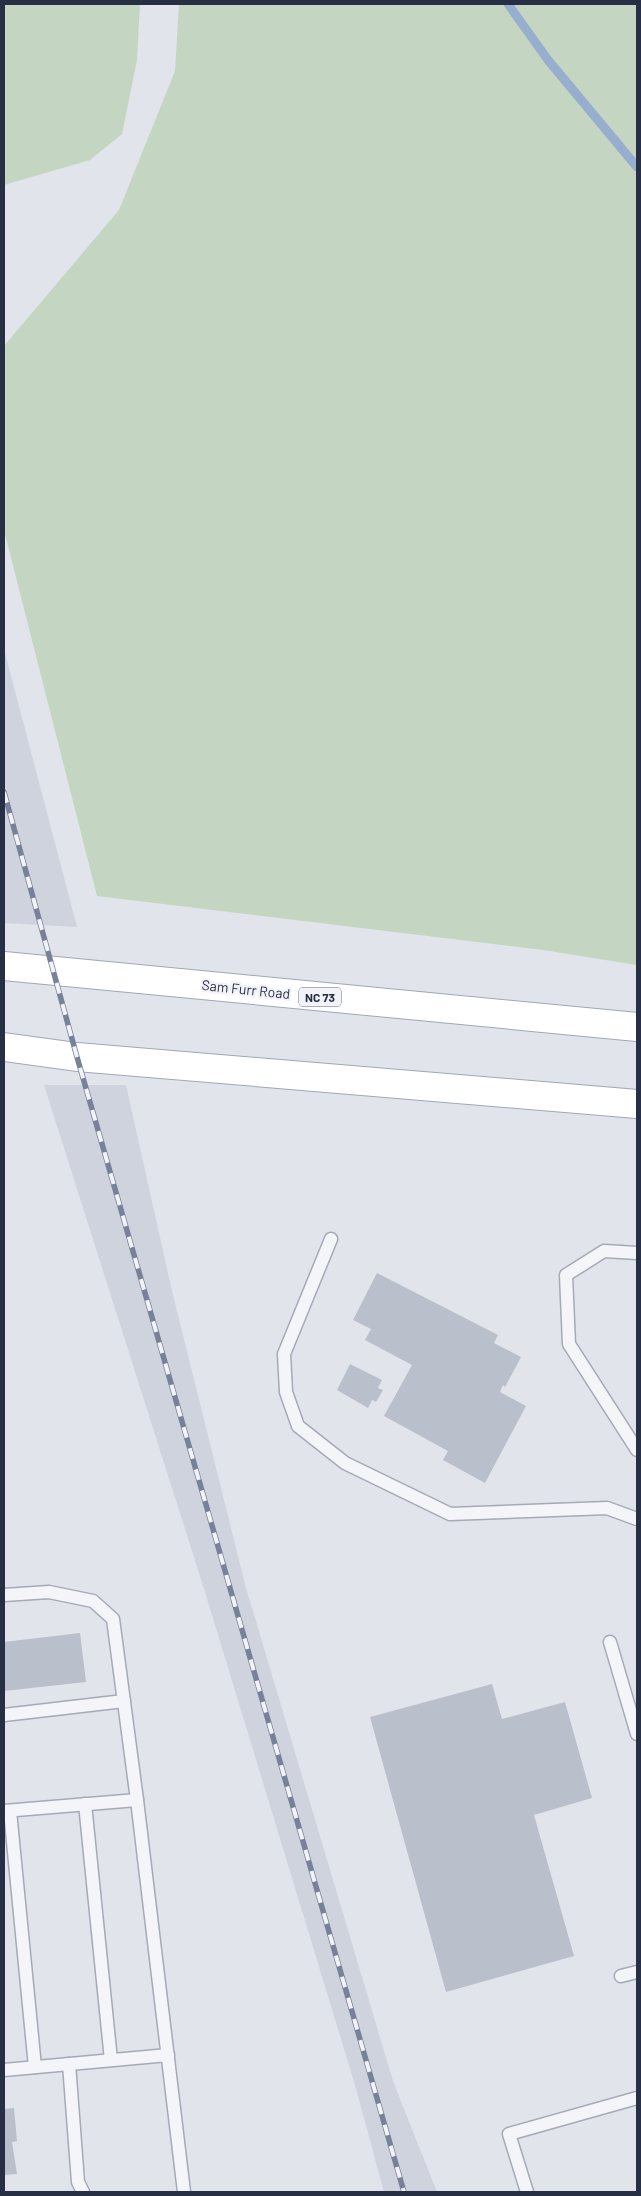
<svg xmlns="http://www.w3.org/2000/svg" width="641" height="2196" font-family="Barlow,sans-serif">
<rect width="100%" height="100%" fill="#e1e4eb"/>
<g fill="#ced3dd">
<polygon points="4,649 77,927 4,923"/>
<polygon points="44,1085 126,1085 171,1287 246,1588 393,2081 437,2192 384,2192 355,2085 205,1592"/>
</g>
<g fill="#c4d6c1">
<polygon points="4,4 140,4 137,60 122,134 90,160 4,185"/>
<polygon points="179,4 637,4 637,965 543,950 97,896 4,530 4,346 119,210 175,71"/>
</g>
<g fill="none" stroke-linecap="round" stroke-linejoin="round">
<polyline stroke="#98aecf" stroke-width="9" points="508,4 548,60 637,167"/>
</g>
<g fill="#babfcc">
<polygon points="377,1273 498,1335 494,1343 521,1357 505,1387 503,1385 500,1392 526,1406 485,1483 443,1460 448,1451 384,1416 412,1365 365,1340 371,1329 353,1320"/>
<polygon points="350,1364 382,1380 378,1388 383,1390 376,1402 372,1400 368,1408 337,1390"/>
<polygon points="80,1633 86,1682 4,1691 4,1642"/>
<polygon points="492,1684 502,1719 565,1702 592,1798 534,1815 574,1956 446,1992 370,1717"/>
<polygon points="14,2108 17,2141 12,2142 17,2174 4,2175 4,2109"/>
</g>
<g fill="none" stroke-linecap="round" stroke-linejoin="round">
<g stroke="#a5aab6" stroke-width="15">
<g id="lane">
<polyline points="331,1239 284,1354 286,1392 298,1426 345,1463 450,1514 607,1508 637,1519"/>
<polyline points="637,1253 604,1251 566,1275 569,1344 637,1450"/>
<polyline points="4,1595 49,1592 93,1601 113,1619 137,1800 184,2192"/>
<polyline points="610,1642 637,1734"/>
<polyline points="4,1715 124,1701"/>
<polyline points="85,1804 111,2060"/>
<polyline points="4,1811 137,1800"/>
<polyline points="10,1811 35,2067"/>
<polyline points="621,1976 637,1972"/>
<polyline points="69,2064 78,2182 83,2192"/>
<polyline points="4,2070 168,2055"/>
<polyline points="527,2192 509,2134 637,2098"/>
</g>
</g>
<g stroke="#9fa7b8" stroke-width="30">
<g id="primary">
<polyline points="4,966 637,1027"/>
<polyline points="4,1047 77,1057 637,1104"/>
</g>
</g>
<use href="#lane" stroke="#f4f5f9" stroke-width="12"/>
<use href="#primary" stroke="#fff" stroke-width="28"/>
<g stroke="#788197" stroke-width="5.5">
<polyline id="rail" points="4,792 77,1057 404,2192"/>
</g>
<use href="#rail" stroke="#f1f3f8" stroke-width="4" stroke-dasharray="11" stroke-linecap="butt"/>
</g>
<g text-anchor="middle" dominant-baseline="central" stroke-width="4.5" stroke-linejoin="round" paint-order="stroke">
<rect fill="#f1f3f8" stroke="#646a7b" stroke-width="1" x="299" y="987.5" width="42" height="19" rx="4"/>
<g font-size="12" font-weight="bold" fill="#272f45">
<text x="320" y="997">NC 73</text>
</g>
<g font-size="14" fill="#272f45" stroke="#f1f3f8">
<text transform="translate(246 989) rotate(6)">Sam Furr Road</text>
</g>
</g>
<rect width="641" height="2196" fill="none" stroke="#272f45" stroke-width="10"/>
</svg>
